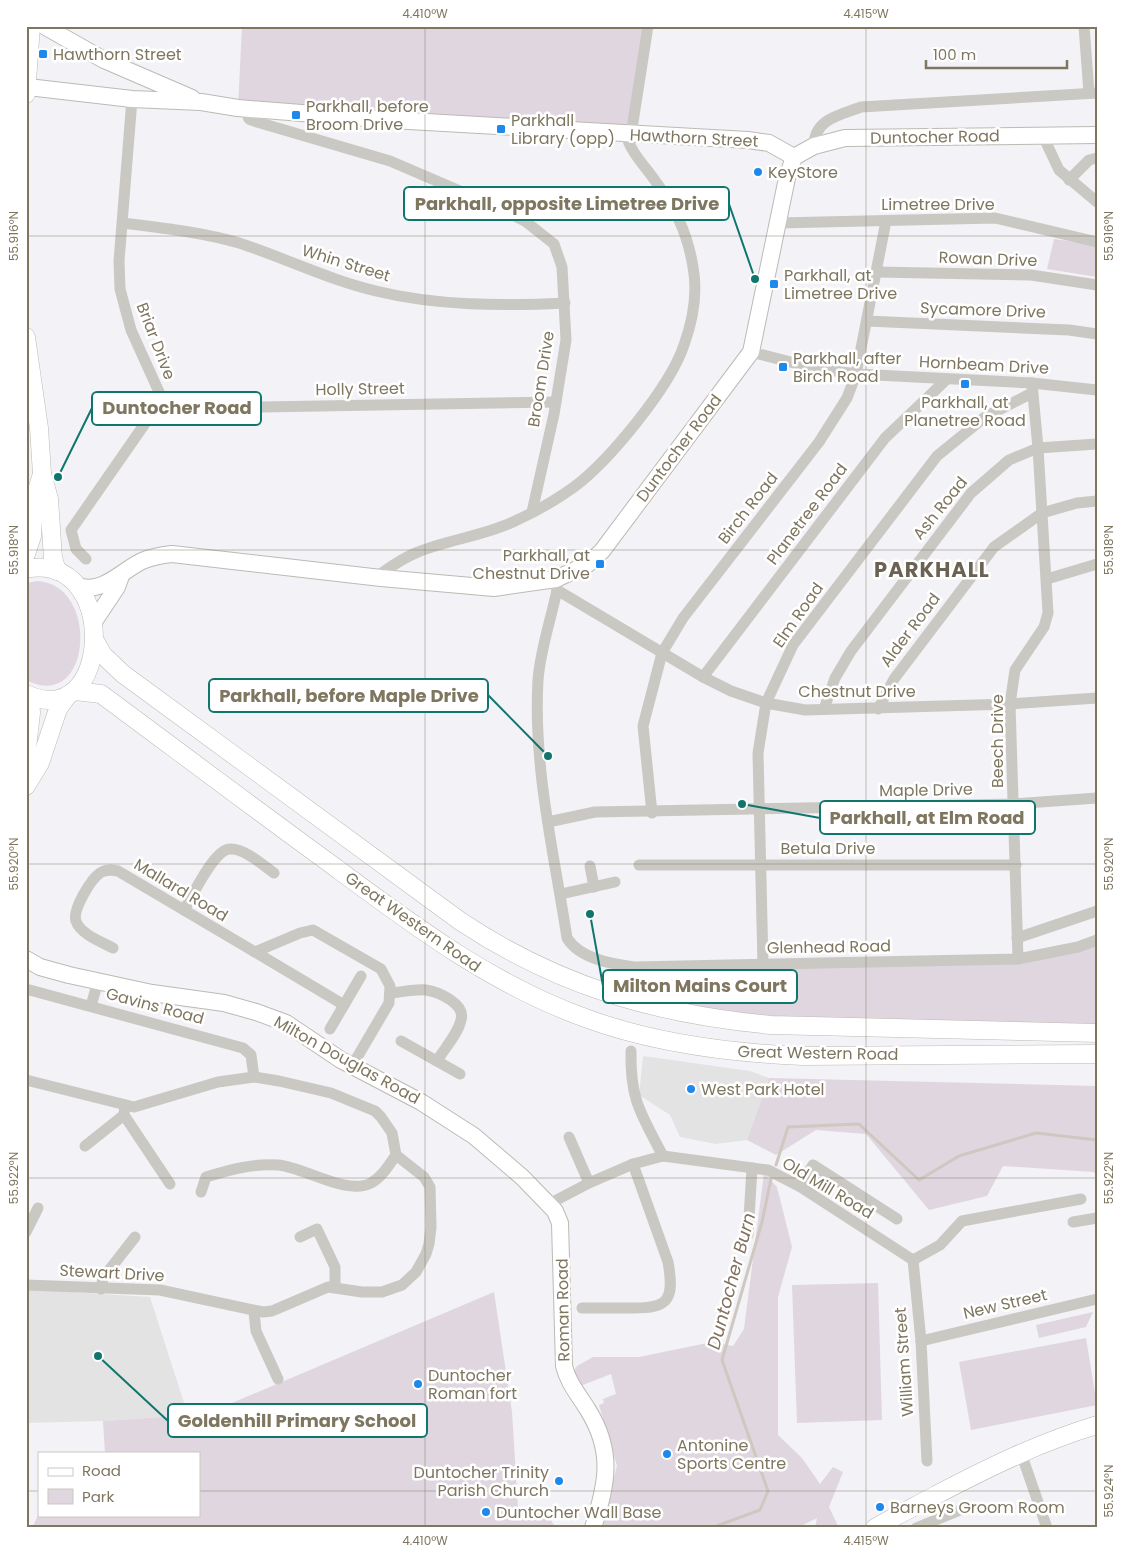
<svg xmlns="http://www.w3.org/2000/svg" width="1123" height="1554" font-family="Poppins,sans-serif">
<rect width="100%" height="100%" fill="#f3f2f6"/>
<g fill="#e4e3e4">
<polygon points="643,1056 750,1071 769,1078 747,1140 716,1144 680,1137 670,1115 639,1095"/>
<polygon points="26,1289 150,1297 188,1415 103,1421 26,1423"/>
</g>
<g fill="#dfd6e0">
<polygon points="242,26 648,26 631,135 238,108"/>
<polygon points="1054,239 1097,245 1097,277 1047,269"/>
<path d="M38,581c63,5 53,133 -12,99v-97z"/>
<polygon points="1097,940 1097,1033 771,1025 646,1006 661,967 1018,959"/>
<polygon points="769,1078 1097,1086 1097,1174 1093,1172 1003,1166 987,1196 929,1210 866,1134 816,1130 776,1155 747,1140"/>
<polygon points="764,1173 777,1187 792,1247 778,1297 778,1435 802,1458 820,1484 833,1467 843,1472 829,1507 839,1528 815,1528 817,1518 797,1528 777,1525 770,1528 600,1528 617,1466 599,1405 604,1403 603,1399 616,1394 611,1374 580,1386 573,1373 577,1366 593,1357 639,1357 712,1342 733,1346 744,1329"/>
<polygon points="878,1283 882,1420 797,1423 792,1285"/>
<polygon points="494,1292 512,1412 518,1508 546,1513 556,1528 32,1528 39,1513 39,1515 199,1515 199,1453 105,1453 103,1421 206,1414"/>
<polygon points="1093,1312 1086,1327 1039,1338 1036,1325"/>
<polygon points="1086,1338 1097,1405 971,1430 959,1362"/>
</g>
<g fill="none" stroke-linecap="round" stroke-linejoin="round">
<g stroke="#cfc8c0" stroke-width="3">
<polyline points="776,1165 788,1127 859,1124 919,1180 959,1156 1036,1133 1097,1140"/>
<polyline points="711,1528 760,1510 768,1491 722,1360 762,1222 771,1179"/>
</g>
<g stroke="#bdbab3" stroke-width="18">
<g id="secondary">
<polyline points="44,26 104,60 192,98"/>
<polyline points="28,87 132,99 201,102 238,108 391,120 748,140 769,143 794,157"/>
<path d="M76,585c25,11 45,-14 66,-24 9,-4 20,-6 30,-7l209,24 113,10 62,-9 32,-15 14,-13 149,-199 36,-174 7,-21 20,-11 31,-8 252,-3"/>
<polyline points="93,623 117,587 121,576"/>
<path d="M26,959l14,8 29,8 83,18 72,10 32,9 30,11 55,37 80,42 53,34 48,41 33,34 5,12 4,143c4,17 15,29 24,44 26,42 19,73 5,118"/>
</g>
</g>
<g stroke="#bcbab4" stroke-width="19">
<g id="primary">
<polyline points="26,94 31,26"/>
<polyline points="26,337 39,428 42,474 49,499 53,558 57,571"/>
<polyline points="26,554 32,536 34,500 42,474"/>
<path d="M26,569c94,-19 87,166 0,125"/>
<path d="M95,641l8,14 20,19 337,247c98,65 194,93 311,104l326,8"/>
<path d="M75,691l26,3c77,57 154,115 231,171 81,60 160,120 256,154 69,25 142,34 215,37l294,-2"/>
<polyline points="26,757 31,713 30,696"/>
<polyline points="26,786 40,763 58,709 68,695"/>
<path d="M875,1528c20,-12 41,-22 61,-33 52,-27 104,-53 161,-70"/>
</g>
</g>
<g stroke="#cac8c3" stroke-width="11">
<polyline points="1084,26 1089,93"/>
<polyline points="244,108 249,119 257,122 390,161 495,206 525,221 554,244 562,267 566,340 554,414 532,512"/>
<polyline points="631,135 648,26"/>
<polyline points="1043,136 1059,170 1097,202"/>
<path d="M814,146c0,-27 26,-31 47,-39l236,-14"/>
<polyline points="1069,180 1089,160 1097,158"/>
<path d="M123,223c38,5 79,9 116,20 46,15 90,37 137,48 61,15 127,15 189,12"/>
<polyline points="778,223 995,218 1097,242"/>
<polyline points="877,272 1031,275 1097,285"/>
<polyline points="867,321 1069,330 1097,334"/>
<polyline points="751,352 814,368 856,374 1032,383 1097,390"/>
<polyline points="164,403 262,407 556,402"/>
<polyline points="86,559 76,549 71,530 153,412 164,403 131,330 120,289 119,261 132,99"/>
<path d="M376,577c13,-9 26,-19 42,-25 32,-13 66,-16 97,-31 20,-9 41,-21 59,-34 35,-26 96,-100 110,-142 9,-25 14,-51 9,-78 -5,-32 -17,-59 -37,-85 -10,-15 -26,-30 -30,-48"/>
<path d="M556,579l1,11c-6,29 -17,61 -19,90 -5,87 16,173 29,258 13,21 45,26 67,29l384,-8 60,-12 19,-7"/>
<polyline points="1047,579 1097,564"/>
<polyline points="557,590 703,677 731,691 766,703 805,710 1010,704 1097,698"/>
<polyline points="703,677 885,438 947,379"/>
<polyline points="824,709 835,678 851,651 971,493 1009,460 1038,448 1097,444"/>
<polyline points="878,709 894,679 994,547 1042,513 1077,503 1097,501"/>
<polyline points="652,813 643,726 662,653 683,618 819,442 847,398 856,374 886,221"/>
<polyline points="548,822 595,812 1014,804 1097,798"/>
<polyline points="639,865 1016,865"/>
<polyline points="590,866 594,887"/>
<polyline points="561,894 615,882"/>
<path d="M184,910c8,-13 30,-61 46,-61 14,-1 33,16 44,24"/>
<polyline points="1017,938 1097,911"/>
<path d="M113,948c-11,-6 -33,-14 -37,-27 -4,-11 15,-42 24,-48 5,-4 12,-3 18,-2l137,81 45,-19 13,-3 68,39 9,17 -1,17 -37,63"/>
<polyline points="255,952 344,1005"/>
<polyline points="1018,959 1010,704 1015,670 1044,627 1048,613 1038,448 1032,383"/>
<polyline points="763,965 758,753 766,703 793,645 937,456 985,417 1032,393"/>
<polyline points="26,989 243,1048 251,1055 254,1077"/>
<path d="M391,993c11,-1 24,-4 35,-3 13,2 40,14 35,30 -3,14 -17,29 -24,41"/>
<polyline points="91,1006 98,981"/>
<polyline points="330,1029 361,976"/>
<polyline points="401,1041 460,1074"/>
<path d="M631,1051c-1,49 10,63 32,105"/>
<polyline points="26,1080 134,1107 218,1082 254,1077 279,1081 331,1093 375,1111 381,1117 392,1133 396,1155"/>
<polyline points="125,1105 124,1115 170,1184"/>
<polyline points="569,1137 589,1183"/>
<polyline points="85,1146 124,1115"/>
<polyline points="799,1186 813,1165 897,1219"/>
<path d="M201,1192l5,-15c23,-7 48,-14 72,-12 26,2 69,31 93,18 11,-6 18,-18 25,-28"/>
<polyline points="549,1204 589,1183 633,1164 663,1156 768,1170 799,1186 913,1260"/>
<polyline points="1073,1222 1097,1218"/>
<polyline points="26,1232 38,1208"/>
<polyline points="748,1235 752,1168"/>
<polyline points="300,1237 317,1229 335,1267 335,1287"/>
<polyline points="913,1260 921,1341 927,1461"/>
<polyline points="913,1260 940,1245 962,1221 1081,1199"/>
<polyline points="26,1285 160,1290 263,1312 272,1311 328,1287 362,1292 382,1292 402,1285 416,1272 426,1254 429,1244 431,1227 430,1187 424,1177 396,1155"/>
<polyline points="101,1289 103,1278 135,1237"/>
<path d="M582,1308c15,0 31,0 47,0 39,1 46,-7 39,-46l-35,-98"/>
<polyline points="254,1312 256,1331 278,1379"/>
<polyline points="921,1341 1097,1299"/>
<polyline points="1021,1453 1047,1528"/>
<polyline points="916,1528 965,1508"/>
</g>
<use href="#secondary" stroke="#fff" stroke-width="16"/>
<use href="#primary" stroke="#fff" stroke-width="18"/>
</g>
<path fill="none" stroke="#7f7660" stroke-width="1" stroke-opacity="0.45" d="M425,26v1502M866,26v1502M26,236h1071M26,550h1071M26,864h1071M26,1178h1071M26,1491h13M199,1491h898"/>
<g fill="#1e89eb" stroke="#fff" stroke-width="2">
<rect x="38" y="49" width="10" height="10" rx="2.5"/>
<rect x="291" y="110" width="10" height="10" rx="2.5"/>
<rect x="496" y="124" width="10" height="10" rx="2.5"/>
<circle cx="758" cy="172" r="5"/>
<rect x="769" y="279" width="10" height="10" rx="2.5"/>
<rect x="778" y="362" width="10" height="10" rx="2.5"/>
<rect x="960" y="379" width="10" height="10" rx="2.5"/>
<rect x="595" y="559" width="10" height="10" rx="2.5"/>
<circle cx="691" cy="1089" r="5"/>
<circle cx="418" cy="1384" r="5"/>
<circle cx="667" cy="1454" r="5"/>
<circle cx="559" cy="1481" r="5"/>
<circle cx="880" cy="1507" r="5"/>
<circle cx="486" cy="1512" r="5"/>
</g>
<g text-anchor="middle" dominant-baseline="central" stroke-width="5" stroke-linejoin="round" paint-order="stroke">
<g font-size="16" fill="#7f7660" stroke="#fff" text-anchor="start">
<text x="53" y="54">Hawthorn Street</text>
<text x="306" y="106">Parkhall, before<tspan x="306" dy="18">Broom Drive</tspan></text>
<text x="511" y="120">Parkhall<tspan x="511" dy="18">Library (opp)</tspan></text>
<text x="768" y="172">KeyStore</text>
<text x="784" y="275">Parkhall, at<tspan x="784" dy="18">Limetree Drive</tspan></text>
<text x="793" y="358">Parkhall, after<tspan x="793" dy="18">Birch Road</tspan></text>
<text x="965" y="402" text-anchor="middle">Parkhall, at<tspan x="965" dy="18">Planetree Road</tspan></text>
<text x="590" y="555" text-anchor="end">Parkhall, at<tspan x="590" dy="18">Chestnut Drive</tspan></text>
<text x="701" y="1089">West Park Hotel</text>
<text x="428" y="1375">Duntocher<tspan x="428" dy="18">Roman fort</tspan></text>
<text x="677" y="1445">Antonine<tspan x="677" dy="18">Sports Centre</tspan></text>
<text x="549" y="1472" text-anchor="end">Duntocher Trinity<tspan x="549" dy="18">Parish Church</tspan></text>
<text x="890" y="1507">Barneys Groom Room</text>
<text x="496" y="1512">Duntocher Wall Base</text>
</g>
<g font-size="16" fill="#7f7660" stroke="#fff">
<text transform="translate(935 137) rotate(-1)">Duntocher Road</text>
<text transform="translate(694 138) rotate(3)">Hawthorn Street</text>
<text x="938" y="204">Limetree Drive</text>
<text transform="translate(988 259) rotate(2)">Rowan Drive</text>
<text transform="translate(346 263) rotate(17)">Whin Street</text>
<text transform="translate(983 310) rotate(2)">Sycamore Drive</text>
<text transform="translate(156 341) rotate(69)">Briar Drive</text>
<text transform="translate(984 365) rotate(3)">Hornbeam Drive</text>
<text transform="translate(541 379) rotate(-81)">Broom Drive</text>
<text transform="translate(360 389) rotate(-1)">Holly Street</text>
<text transform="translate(679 448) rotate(-53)">Duntocher Road</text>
<text transform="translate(748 508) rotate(-52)">Birch Road</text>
<text transform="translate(940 508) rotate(-51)">Ash Road</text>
<text transform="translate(807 514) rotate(-53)">Planetree Road</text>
<text transform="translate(798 615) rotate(-55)">Elm Road</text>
<text transform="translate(910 630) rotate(-53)">Alder Road</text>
<text x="857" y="691">Chestnut Drive</text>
<text transform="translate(997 741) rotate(-90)">Beech Drive</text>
<text transform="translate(926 790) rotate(-1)">Maple Drive</text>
<text x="828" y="848">Betula Drive</text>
<text transform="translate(181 890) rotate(31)">Mallard Road</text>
<text transform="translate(413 922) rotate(35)">Great Western Road</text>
<text transform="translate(829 947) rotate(-1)">Glenhead Road</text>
<text transform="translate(155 1006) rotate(15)">Gavins Road</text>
<text transform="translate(818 1053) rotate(1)">Great Western Road</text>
<text transform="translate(347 1060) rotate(29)">Milton Douglas Road</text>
<text transform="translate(828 1188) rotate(31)">Old Mill Road</text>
<text transform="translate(112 1273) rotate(3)">Stewart Drive</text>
<text transform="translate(1005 1304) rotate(-13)">New Street</text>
<text transform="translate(563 1310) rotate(-91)">Roman Road</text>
<text transform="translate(904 1362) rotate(-94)">William Street</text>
</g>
<g font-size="18" font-style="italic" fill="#82715f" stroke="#fff">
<text transform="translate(731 1281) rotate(-75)">Duntocher Burn</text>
</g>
<g font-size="21" font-weight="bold" letter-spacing="1" fill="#6a6252" stroke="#fff">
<text x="932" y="569">PARKHALL</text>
</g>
</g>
<path fill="none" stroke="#0f766e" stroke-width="2" d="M755 279L729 204M58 477L92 408M548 756L488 695M742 804L820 818M590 914L603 986M98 1356L168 1421"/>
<g fill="#0f766e" stroke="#fff" stroke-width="2">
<circle cx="755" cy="279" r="5"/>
<circle cx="58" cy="477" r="5"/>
<circle cx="548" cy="756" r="5"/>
<circle cx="742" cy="804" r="5"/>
<circle cx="590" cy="914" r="5"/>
<circle cx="98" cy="1356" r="5"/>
</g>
<g fill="#fff" stroke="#0f766e" stroke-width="2">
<rect x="404" y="187" width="325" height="33" rx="5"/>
<rect x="92" y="392" width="169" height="33" rx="5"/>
<rect x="209" y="679" width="279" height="33" rx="5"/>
<rect x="820" y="801" width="215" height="33" rx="5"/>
<rect x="603" y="970" width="194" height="33" rx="5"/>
<rect x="168" y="1404" width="259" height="33" rx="5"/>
</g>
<g font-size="18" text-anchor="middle" font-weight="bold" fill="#7f7660">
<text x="567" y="210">Parkhall, opposite Limetree Drive</text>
<text x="177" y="414">Duntocher Road</text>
<text x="349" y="702">Parkhall, before Maple Drive</text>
<text x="927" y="824">Parkhall, at Elm Road</text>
<text x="700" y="992">Milton Mains Court</text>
<text x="297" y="1427">Goldenhill Primary School</text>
</g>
<rect width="1123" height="1554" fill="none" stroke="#ffffff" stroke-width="55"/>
<rect x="38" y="1452" width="162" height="65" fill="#ffffff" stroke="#ccc8bf"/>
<rect x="48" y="1468" width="25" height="8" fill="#ffffff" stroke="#ccc8bf"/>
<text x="82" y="1476" font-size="15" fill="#7f7660">Road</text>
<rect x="48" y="1489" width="25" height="15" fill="#dfd6e0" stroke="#ccc8bf"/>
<text x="82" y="1502" font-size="15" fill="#7f7660">Park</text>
<path d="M926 60v8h141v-8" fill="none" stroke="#7f7660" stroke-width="2.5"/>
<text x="933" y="60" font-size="15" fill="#7f7660" stroke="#ffffff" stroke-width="4" paint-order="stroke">100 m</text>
<rect x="28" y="28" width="1068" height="1498" fill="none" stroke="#7f7660" stroke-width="2"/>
<g font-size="12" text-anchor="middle" fill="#7f7660">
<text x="425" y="18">4.410°W</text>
<text x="866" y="18">4.415°W</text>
<text transform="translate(1109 236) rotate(-90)" y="4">55.916°N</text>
<text transform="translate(14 236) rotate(-90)" y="4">55.916°N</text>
<text transform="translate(1109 550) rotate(-90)" y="4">55.918°N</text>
<text transform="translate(14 550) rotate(-90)" y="4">55.918°N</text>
<text transform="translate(1109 864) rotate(-90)" y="4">55.920°N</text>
<text transform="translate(14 864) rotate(-90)" y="4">55.920°N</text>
<text transform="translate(14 1178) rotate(-90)" y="4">55.922°N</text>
<text transform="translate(1109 1178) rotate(-90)" y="4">55.922°N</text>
<text transform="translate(1109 1491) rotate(-90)" y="4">55.924°N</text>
<text x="425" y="1545">4.410°W</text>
<text x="866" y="1545">4.415°W</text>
</g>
</svg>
